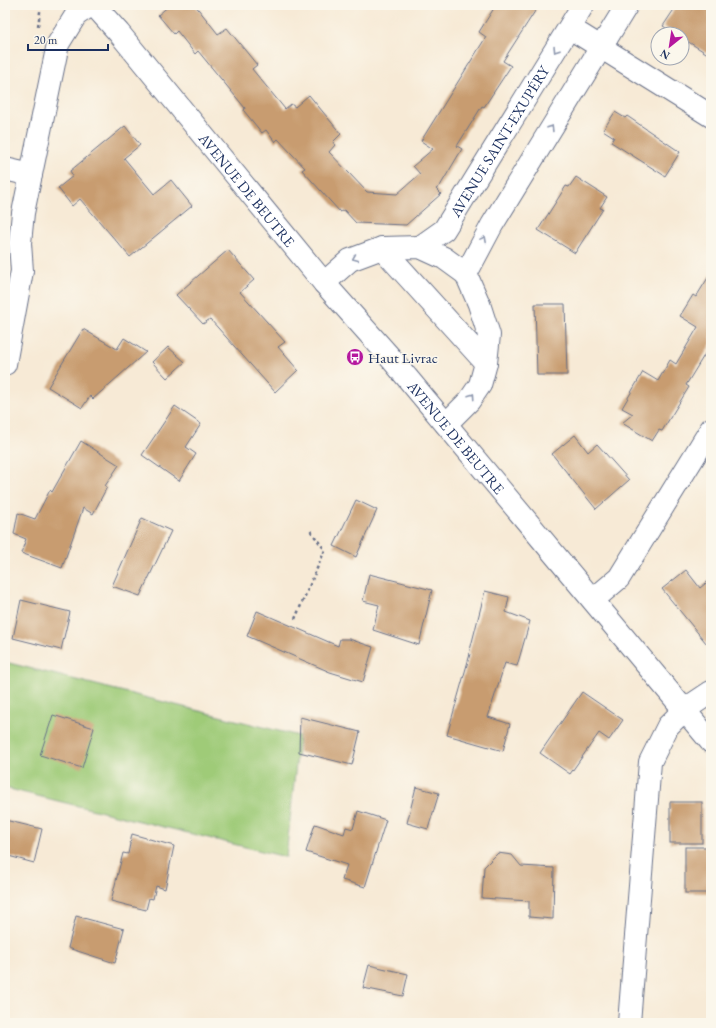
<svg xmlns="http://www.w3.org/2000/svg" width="716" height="1028" font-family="'EB Garamond',serif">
<rect width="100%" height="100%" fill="#fbf7ec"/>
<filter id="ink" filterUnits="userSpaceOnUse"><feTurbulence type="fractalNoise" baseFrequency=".025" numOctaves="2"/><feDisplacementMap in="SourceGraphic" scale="8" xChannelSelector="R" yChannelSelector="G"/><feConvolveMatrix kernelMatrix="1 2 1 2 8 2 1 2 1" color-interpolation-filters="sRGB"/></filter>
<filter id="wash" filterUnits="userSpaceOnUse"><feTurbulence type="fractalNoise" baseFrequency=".012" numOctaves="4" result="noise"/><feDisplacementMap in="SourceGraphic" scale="16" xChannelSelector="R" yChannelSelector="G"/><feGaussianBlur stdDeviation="0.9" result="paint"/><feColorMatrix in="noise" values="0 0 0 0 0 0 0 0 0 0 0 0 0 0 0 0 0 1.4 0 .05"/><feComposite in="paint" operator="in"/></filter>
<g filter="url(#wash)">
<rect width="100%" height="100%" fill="#f7ead6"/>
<polygon fill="#9fcb78" stroke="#5d7d6b" points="5,662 299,736 286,857 5,788"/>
<g id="blocks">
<g fill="#c89c70">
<polygon points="170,5 195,5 218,34 227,28 257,65 252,69 285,109 291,104 295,107 309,95 341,134 333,142 335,145 329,152 367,192 397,194 420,174 413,166 433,149 421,141 486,37 479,32 496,5 539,5 503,61 511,66 484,107 482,106 457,146 462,149 440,186 436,189 441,194 406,225 356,223 344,210 340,212 302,170 305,168 278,139 275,142 266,130 262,133 244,111 245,108 198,51 195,54 177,31 174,34 158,15"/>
<polygon points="677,5 711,5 711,56 682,38 682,34 675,34 663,26"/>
<polygon points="615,112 625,118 627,116 680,152 665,176 611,142 614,137 603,130"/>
<polygon points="125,126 140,145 124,158 154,194 171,180 192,206 130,257 80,199 72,206 58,188 73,176 70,171"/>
<polygon points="576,177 607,197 600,208 603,209 575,253 538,230 566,186 569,187"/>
<polygon points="228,250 254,280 240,292 285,342 278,347 298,370 275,392 210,319 203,324 176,295"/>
<polygon points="711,273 711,344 686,385 689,387 662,431 659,430 652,441 622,423 633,414 622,408 643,372 658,381 670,360 676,364 698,327 680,316 693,295 696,297"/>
<polygon points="535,304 565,304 567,375 537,375"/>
<polygon points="83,329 117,349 124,338 146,352 93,399 90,396 82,408 48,387"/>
<polygon points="168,347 185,362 167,378 152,362"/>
<polygon points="175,406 201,424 186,447 196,454 179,481 142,455"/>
<polygon points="575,435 588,452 597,444 629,480 596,509 552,454"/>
<polygon points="81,441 119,465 105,486 107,487 93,514 83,508 62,568 21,553 26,539 14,534 18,513 35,519 50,490 52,492"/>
<polygon points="356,500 377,510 356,557 334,546"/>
<polygon points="142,518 171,531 140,596 112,586"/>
<polygon points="686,570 700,588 711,579 711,649 662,589"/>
<polygon points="369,574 432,590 419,645 373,630 379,605 363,601"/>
<polygon points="485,591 509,597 506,612 530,621 517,666 505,663 488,717 510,724 503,751 447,735 470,654 469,654"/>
<polygon points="21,600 70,612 61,650 13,638"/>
<polygon points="257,611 338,646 340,639 349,639 373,647 363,682 330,672 247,636"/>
<polygon points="582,692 623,720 609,740 599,733 570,774 540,753"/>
<polygon points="53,715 94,728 82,768 40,755"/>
<polygon points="300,717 360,732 352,765 299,752"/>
<polygon points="416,787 439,793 428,829 407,823"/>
<rect x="670" y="802" width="32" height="41"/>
<polygon points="358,811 386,820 365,887 342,880 347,865 306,852 315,824 344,834 346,827 353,829"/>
<polygon points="5,820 42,829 34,863 5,855"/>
<polygon points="132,834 174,846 165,889 156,886 153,899 149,898 146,910 111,901 123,853 128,854"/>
<rect x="685" y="847" width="26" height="46"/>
<polygon points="498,853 512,855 521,866 554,868 553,919 529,917 529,901 482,898 484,867"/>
<polygon points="76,916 124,929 115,963 68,948"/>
<polygon points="369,965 408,974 403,996 363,988"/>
</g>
</g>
</g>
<g filter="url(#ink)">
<use href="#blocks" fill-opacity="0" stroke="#687088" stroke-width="1"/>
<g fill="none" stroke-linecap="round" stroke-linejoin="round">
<g stroke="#687088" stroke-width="24">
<g id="minor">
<path id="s1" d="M94,5l25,28 205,250 65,73 322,386"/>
<polyline points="570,28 711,116"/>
<polyline points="5,169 31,175"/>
<path id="s2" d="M420,247l24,-17 139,-225"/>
<polyline points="382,248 486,363"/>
<polyline points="466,274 492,225 627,5"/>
<polyline points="324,283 350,260 382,248 420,247 444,258 466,274 479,304 489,335 486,363 480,385 469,401 446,424"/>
<polyline points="5,364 22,271 20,243 23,213 58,44 76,15 91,5"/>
<polyline points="593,600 619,578 711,429"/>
<polyline points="629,1023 650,762 668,726 684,710 711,692"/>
</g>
</g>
<g stroke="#687088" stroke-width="2.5" stroke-dasharray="3 3" stroke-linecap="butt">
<polyline points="38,26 41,5"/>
<polyline points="295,619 325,550 309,529"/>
</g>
<use href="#minor" stroke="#fff" stroke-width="22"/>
</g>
<defs><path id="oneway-chevron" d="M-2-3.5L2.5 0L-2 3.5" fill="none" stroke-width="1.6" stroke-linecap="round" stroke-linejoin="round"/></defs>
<g stroke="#8d97ae">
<use href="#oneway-chevron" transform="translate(556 50) rotate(122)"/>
<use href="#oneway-chevron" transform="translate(551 128) rotate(-58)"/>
<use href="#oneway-chevron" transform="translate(484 239) rotate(-62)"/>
<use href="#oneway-chevron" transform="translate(355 258) rotate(157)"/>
<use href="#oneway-chevron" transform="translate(472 396) rotate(-56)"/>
</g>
</g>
<defs>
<g id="bus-disc" transform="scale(0.9)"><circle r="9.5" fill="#b5179e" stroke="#fbf7ec"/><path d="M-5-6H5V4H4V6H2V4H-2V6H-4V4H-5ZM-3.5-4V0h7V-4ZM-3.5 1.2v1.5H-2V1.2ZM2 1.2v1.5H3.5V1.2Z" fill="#fff"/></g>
</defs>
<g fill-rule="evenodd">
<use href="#bus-disc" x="355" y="357"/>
</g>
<g text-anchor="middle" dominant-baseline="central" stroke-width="3" stroke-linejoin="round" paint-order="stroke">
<g font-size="15" fill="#1b2f5e" stroke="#fbf7ec">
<text stroke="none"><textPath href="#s2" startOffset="134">AVENUE SAINT-EXUPÉRY</textPath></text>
<text stroke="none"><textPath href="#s1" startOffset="240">AVENUE DE BEUTRE</textPath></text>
<text stroke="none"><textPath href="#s1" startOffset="564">AVENUE DE BEUTRE</textPath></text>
</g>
<g font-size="15" fill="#1b2f5e" stroke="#fbf7ec" text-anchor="start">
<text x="368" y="357">Haut Livrac</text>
</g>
</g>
<rect width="716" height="1028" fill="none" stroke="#fbf7ec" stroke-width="20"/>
<g transform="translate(670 46) rotate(210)"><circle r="19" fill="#fbf7ec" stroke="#a1a7b3"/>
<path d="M0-3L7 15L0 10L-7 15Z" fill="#b5179e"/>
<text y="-6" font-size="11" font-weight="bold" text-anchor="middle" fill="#1b2f5e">N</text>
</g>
<path d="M28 44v6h80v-6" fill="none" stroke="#1b2f5e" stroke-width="2"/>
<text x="34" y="44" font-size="12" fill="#1b2f5e" stroke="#fbf7ec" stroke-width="3" paint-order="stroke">20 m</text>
</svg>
